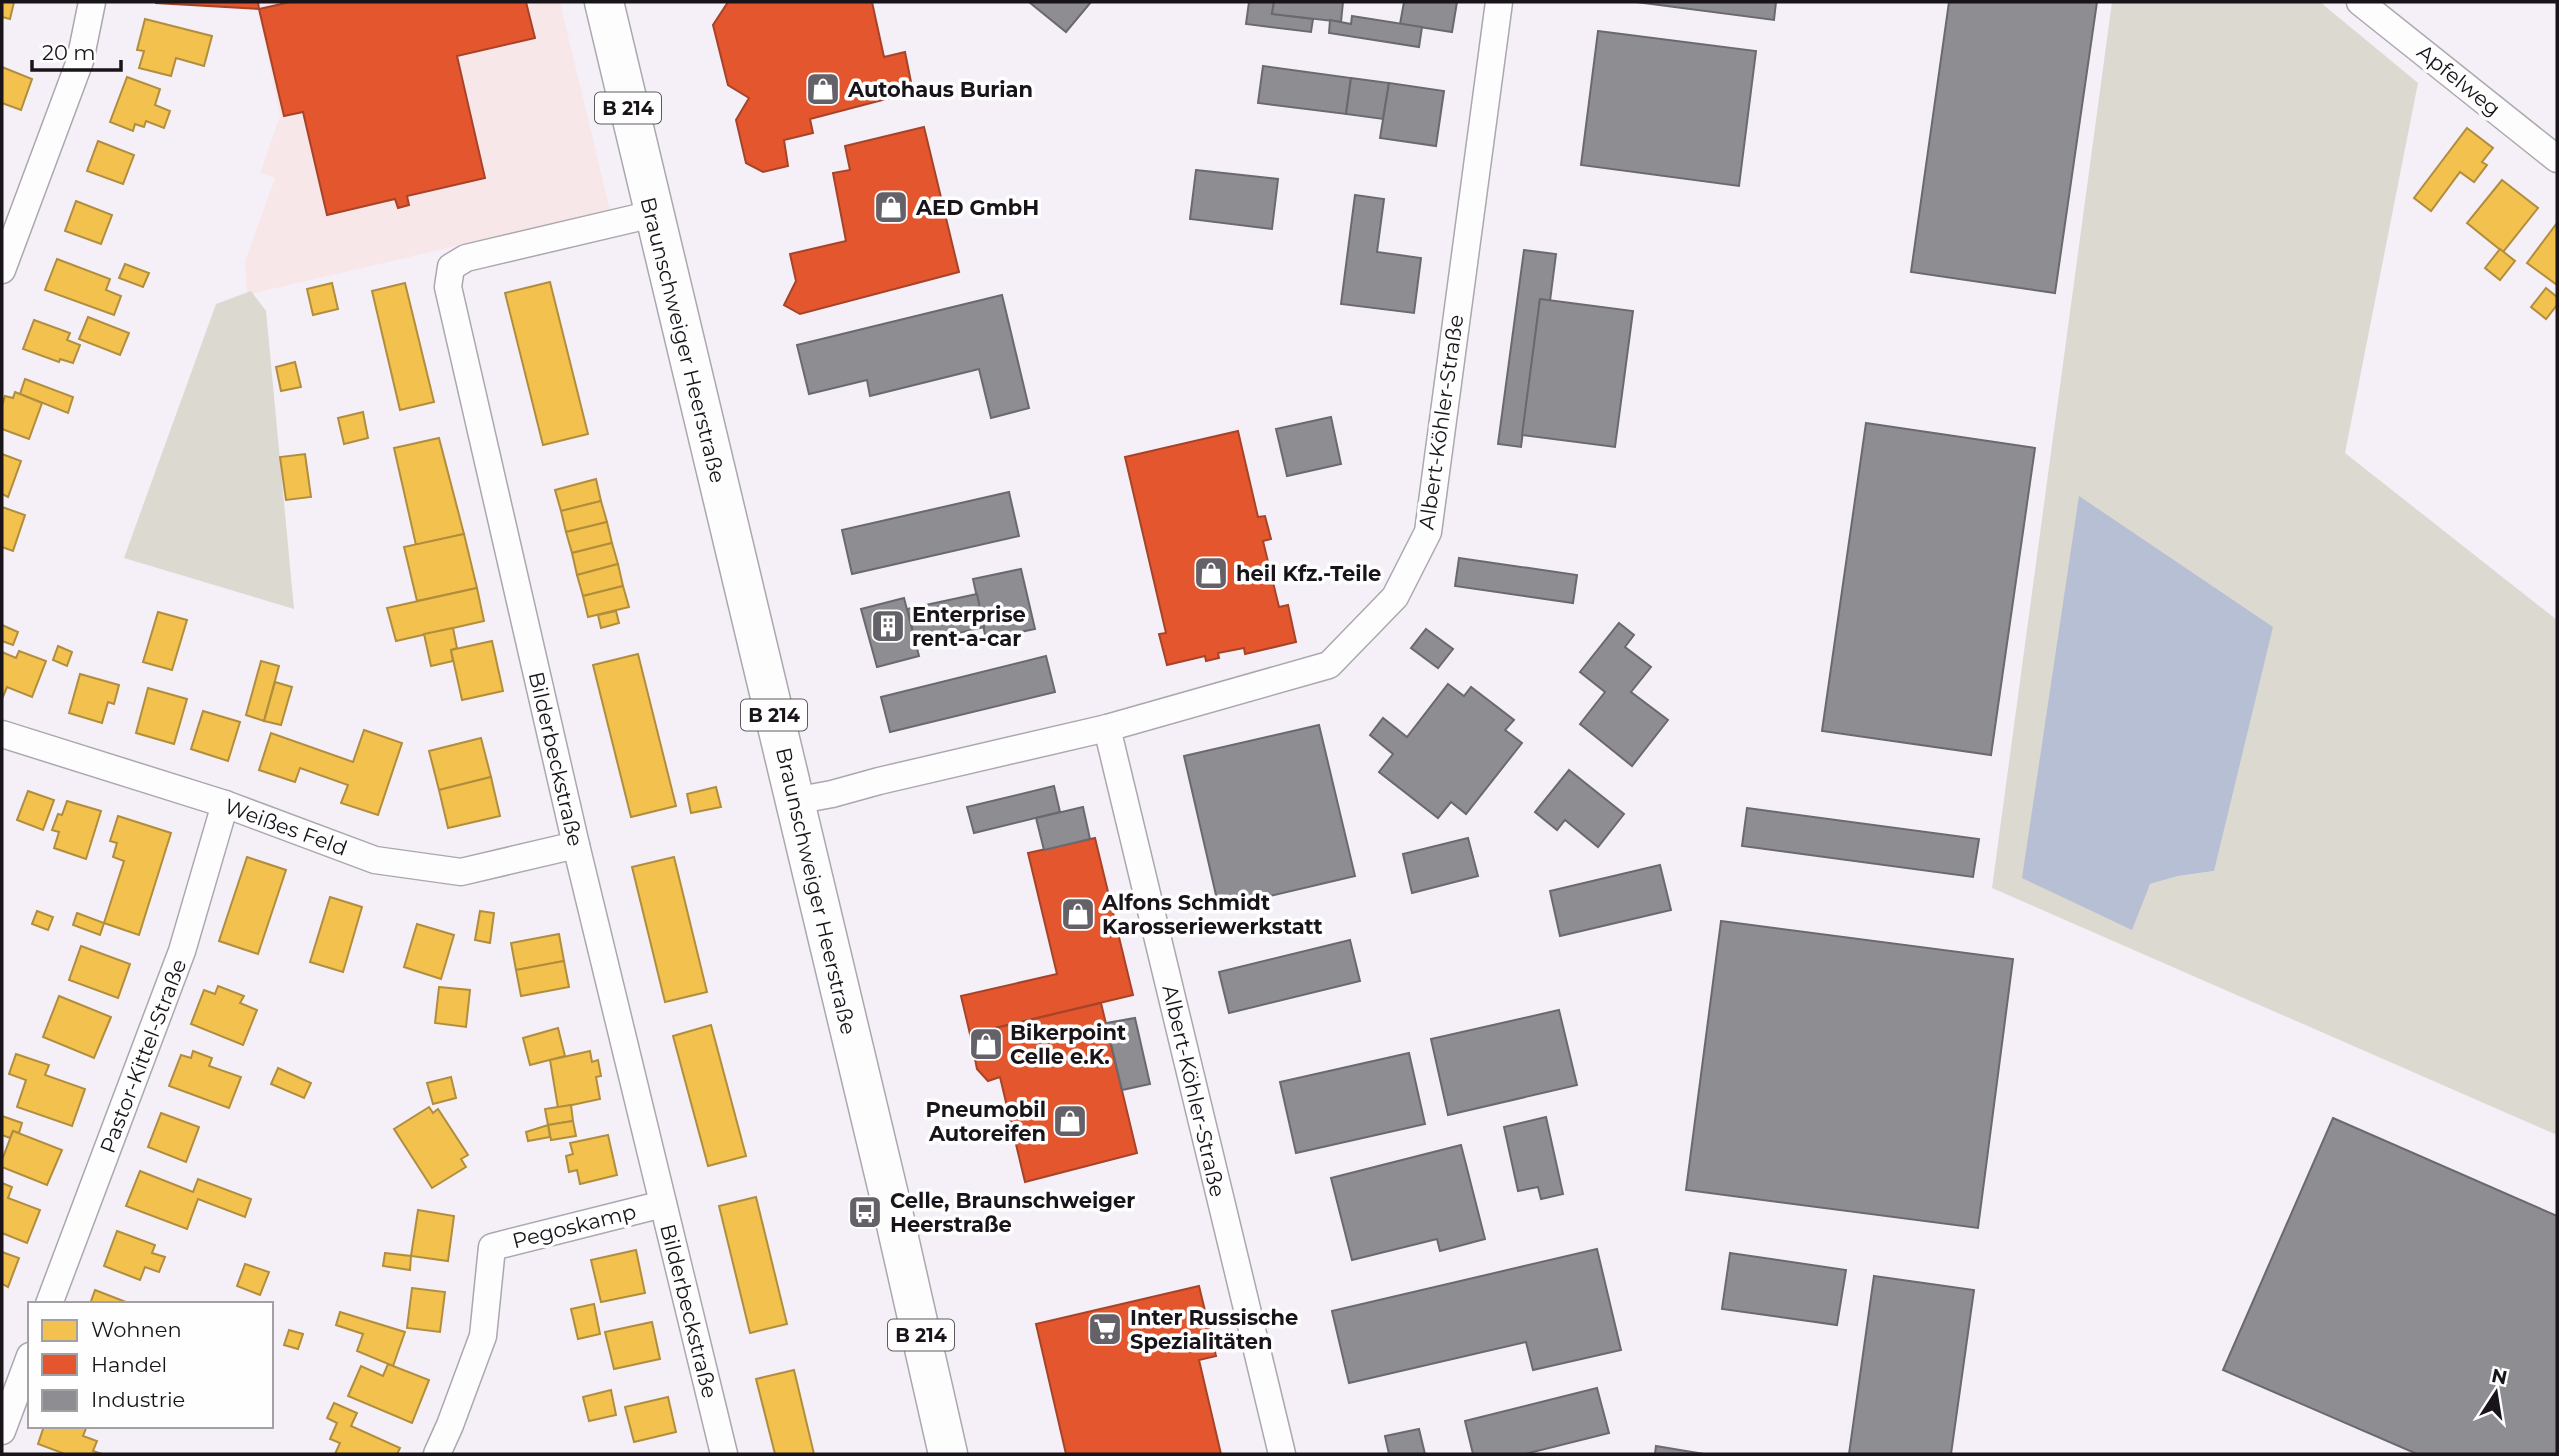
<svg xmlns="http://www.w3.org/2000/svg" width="2559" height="1456" font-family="Montserrat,sans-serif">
<rect width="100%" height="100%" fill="#f5f0f8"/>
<polygon fill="#f8e7e8" points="256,2 560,2 610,210 247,295 245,261 275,178 260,173 280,116"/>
<g fill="#dbd9d0" fill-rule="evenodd">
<path d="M2112,2h208l98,81 -73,370 212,167v515l-565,-247zM2214,871l-36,5 -28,8 -128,-6z"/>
<polygon points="251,291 266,311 294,609 124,558 216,304"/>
</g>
<polygon fill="#b7bfd4" points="2079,496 2273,627 2214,871 2178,876 2150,884 2132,930 2022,878"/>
<g fill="#f2c14e" stroke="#b18d3e" stroke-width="2">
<polygon points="2,2 14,2 10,19 2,17"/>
<polygon points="145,19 212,36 204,66 176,58 171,76 139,68 144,51 137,50"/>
<polygon points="2,67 32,79 21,110 2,103"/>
<polygon points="127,77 160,89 155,105 170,111 164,128 146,121 144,127 135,124 133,131 110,122"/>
<polygon points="2467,128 2493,148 2482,162 2487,165 2474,182 2460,172 2431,211 2414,198"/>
<polygon points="98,141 134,155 123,184 87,171"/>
<polygon points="2502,180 2538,208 2503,252 2467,223"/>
<polygon points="76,201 112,215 101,244 65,231"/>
<polygon points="2557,223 2557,285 2527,263"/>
<polygon points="2500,249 2515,261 2500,280 2485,268"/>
<polygon points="57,259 110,279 106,290 121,296 114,315 45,290"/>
<polygon points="125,264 149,273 143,287 119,278"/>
<polygon points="550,282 588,434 543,445 505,293"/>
<polygon points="332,283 338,309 313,315 307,289"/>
<polygon points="405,283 434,402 400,410 372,291"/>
<polygon points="2546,288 2557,297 2557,305 2546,319 2531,307"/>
<polygon points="88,317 129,333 120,355 79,339"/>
<polygon points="34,320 70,333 67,340 80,345 73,363 60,359 59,362 23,349"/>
<polygon points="295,362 301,387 281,391 276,367"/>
<polygon points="25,379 73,397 68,413 20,394"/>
<polygon points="15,392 42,403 29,439 2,429 2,406 5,396 13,398"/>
<polygon points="363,412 368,438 344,444 338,418"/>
<polygon points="439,438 464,534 416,545 394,448"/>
<polygon points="2,454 21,461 8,497 2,494"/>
<polygon points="305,454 311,497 286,500 280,457"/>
<polygon points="596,479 601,501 561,511 555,490"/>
<polygon points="601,501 607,522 566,532 561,511"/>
<polygon points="2,507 25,515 13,551 2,547"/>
<polygon points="607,522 612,543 572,553 566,532"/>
<polygon points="464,534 477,588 417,601 404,547"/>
<polygon points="612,543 618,564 577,575 572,553"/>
<polygon points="618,564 623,586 583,596 577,575"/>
<polygon points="623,586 629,607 588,617 583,596"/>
<polygon points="477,588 484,621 396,641 387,608"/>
<polygon points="616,611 619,623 601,628 598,615"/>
<polygon points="158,612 187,620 172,670 143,662"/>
<polygon points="2,625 18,632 13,645 2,641"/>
<polygon points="453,628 457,648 451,650 453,661 431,666 424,634"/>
<polygon points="492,641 503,691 462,700 451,650"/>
<polygon points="58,646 72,652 67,666 53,660"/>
<polygon points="19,651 46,661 32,697 7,687 2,699 2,652 16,658"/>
<polygon points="638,654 676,806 631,817 593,665"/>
<polygon points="261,661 279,666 264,721 246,715"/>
<polygon points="80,674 119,685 114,704 108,702 102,723 69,713"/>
<polygon points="275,682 292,687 281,725 264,721"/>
<polygon points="148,688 187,699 174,744 136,733"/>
<polygon points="203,711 240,722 228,761 191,749"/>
<polygon points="364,730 402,743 378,815 341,803 348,785 300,768 295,782 259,770 271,733 353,762"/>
<polygon points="481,738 491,777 439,790 429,751"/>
<polygon points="491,777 500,816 448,828 439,790"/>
<polygon points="716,787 721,807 691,813 687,794"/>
<polygon points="28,791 54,800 43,830 17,820"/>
<polygon points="67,801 101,811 86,859 54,848 59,832 52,830 58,814 62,815"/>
<polygon points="118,816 171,833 139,935 104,923 124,861 113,857 117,843 110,841"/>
<polygon points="247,857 286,870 258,954 219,941"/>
<polygon points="674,857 707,992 665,1002 632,867"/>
<polygon points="330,897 362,907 343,972 310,962"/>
<polygon points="37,911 53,917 48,930 32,924"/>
<polygon points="480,911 494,913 490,943 475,940"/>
<polygon points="77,913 104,923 100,935 73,925"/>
<polygon points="417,924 454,935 441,979 404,967"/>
<polygon points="559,934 564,961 516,970 511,943"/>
<polygon points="81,946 130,964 118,998 69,980"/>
<polygon points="564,961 569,987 521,996 516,970"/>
<polygon points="218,986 244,996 240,1003 257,1010 243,1045 191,1024 204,990 215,994"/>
<polygon points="439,987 470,990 466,1027 435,1023"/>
<polygon points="59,996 111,1017 94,1058 43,1037"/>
<polygon points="711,1025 746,1156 708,1166 673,1036"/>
<polygon points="558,1028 565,1056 530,1065 523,1038"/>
<polygon points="193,1051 212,1058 209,1066 241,1077 229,1108 169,1086 181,1055 191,1058"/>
<polygon points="590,1051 592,1062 598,1060 601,1076 596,1077 600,1099 558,1108 550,1060"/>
<polygon points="16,1054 49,1065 45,1075 85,1089 72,1126 17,1107 26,1080 9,1074"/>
<polygon points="278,1068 311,1083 304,1098 271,1084"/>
<polygon points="451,1077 456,1098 433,1104 427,1083"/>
<polygon points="571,1105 573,1121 548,1125 545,1109"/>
<polygon points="429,1107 433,1113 438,1109 468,1155 461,1159 466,1167 432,1188 394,1129"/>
<polygon points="161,1113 199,1127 186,1162 148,1147"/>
<polygon points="2,1116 22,1123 19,1133 13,1131 10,1138 2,1135"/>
<polygon points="573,1121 576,1136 551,1140 548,1125"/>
<polygon points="548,1125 550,1137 528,1141 526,1132"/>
<polygon points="13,1131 62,1150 47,1185 2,1167 2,1160"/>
<polygon points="608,1135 617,1175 580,1184 577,1170 569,1172 566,1156 573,1154 570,1143"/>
<polygon points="140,1171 193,1192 198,1179 251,1199 245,1217 198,1199 187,1229 126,1206"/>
<polygon points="2,1183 12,1187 8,1198 40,1210 27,1243 2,1233"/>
<polygon points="756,1197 787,1324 750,1333 719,1206"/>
<polygon points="418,1210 454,1216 448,1261 411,1256"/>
<polygon points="117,1231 155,1245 152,1253 165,1257 159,1272 145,1267 140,1280 104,1266"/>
<polygon points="636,1250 645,1293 601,1302 591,1260"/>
<polygon points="2,1252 19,1258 8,1287 2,1284"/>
<polygon points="385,1253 411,1256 410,1270 383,1266"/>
<polygon points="245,1264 269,1272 260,1295 237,1286"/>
<polygon points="412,1288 445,1292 440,1332 407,1328"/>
<polygon points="95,1290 131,1304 90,1304"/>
<polygon points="594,1304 600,1334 578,1339 571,1309"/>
<polygon points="340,1312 405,1332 393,1366 357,1351 363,1334 336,1325"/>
<polygon points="652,1322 660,1359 614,1369 605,1332"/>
<polygon points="289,1330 303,1334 298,1349 284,1345"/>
<polygon points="388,1364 429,1380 412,1423 348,1396 361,1366 383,1376"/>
<polygon points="794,1370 814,1454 775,1454 756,1379"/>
<polygon points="611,1390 616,1415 589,1421 583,1397"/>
<polygon points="668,1397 676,1432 634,1442 625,1407"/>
<polygon points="334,1403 357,1413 351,1426 400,1448 397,1454 335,1454 340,1443 330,1439 337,1423 327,1418"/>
<polygon points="44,1426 87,1426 83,1436 97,1441 93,1451 102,1454 65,1454 38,1444"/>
</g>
<g fill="#e4572e" stroke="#a74328" stroke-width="2">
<polygon points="156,2 258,2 259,9 156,3"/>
<polygon points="290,2 526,2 535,38 457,56 485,178 407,196 409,205 398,208 395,199 327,215 303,112 284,116 259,9"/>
<polygon points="728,2 872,2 884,57 905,52 913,92 810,119 813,133 784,140 788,166 763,172 746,163 736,120 749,98 728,85 713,25"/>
<polygon points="924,127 959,272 800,314 784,305 796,281 790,254 846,241 833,173 850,170 845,146"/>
<polygon points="1238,431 1258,517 1265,516 1271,539 1263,541 1279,607 1288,605 1296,642 1245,654 1244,648 1218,653 1219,658 1206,661 1205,656 1167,665 1159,634 1166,633 1125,457"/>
<polygon points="1095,838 1133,995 970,1034 961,996 1057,974 1028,853"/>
<polygon points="1101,1003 1137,1153 1025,1182 1000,1077 988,1081 977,1069 970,1034"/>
<polygon points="1199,1286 1216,1356 1199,1360 1221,1454 1066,1454 1036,1324"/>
</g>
<g fill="#8d8d92" stroke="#6a696e" stroke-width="2">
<polygon points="1029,2 1091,2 1066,32"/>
<polygon points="1249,2 1274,2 1272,14 1313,19 1311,32 1246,24"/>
<polygon points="1274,2 1343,2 1341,22 1272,14"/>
<polygon points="1404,2 1457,2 1452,32 1400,24"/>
<polygon points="1636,2 1776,2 1774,20"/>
<polygon points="1949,2 2097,2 2055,293 1911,272"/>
<polygon points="1352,16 1422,27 1419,47 1329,33 1330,20 1351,24"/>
<polygon points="1598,31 1756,51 1739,186 1581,165"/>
<polygon points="1263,66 1351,78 1346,114 1258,103"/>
<polygon points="1351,78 1389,83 1383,119 1346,114"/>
<polygon points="1389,83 1444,91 1436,146 1380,138"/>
<polygon points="1196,170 1278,179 1272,229 1190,219"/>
<polygon points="1355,195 1384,199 1377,252 1421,258 1414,313 1341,304"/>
<polygon points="1524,250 1556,254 1550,301 1540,299 1521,447 1498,444"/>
<polygon points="1002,295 1029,408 991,418 979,369 870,396 867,380 809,394 797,345"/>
<polygon points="1540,299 1633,311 1615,447 1522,435"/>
<polygon points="1331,417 1341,464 1287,476 1276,429"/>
<polygon points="1866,423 2035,448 1991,755 1822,731"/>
<polygon points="1009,492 1019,536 852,574 842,530"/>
<polygon points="1459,558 1577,575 1573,603 1455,586"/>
<polygon points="1021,569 1035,629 986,639 973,579"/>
<polygon points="977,594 984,627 916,643 907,609"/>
<polygon points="904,598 919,656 877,667 861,609"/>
<polygon points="1619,623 1634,635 1625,647 1651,667 1631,692 1668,720 1632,766 1580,724 1605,692 1580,672"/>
<polygon points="1426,629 1453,649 1438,668 1411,648"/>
<polygon points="1046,656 1055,692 890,732 881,697"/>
<polygon points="1448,684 1464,696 1471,687 1514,720 1505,730 1522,743 1466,814 1451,802 1438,818 1379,772 1393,754 1370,735 1383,718 1407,737"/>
<polygon points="1319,725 1355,876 1219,908 1184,756"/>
<polygon points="1569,770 1624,814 1598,847 1565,820 1557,830 1535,812"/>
<polygon points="1054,786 1060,812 974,833 967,807"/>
<polygon points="1083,807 1090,839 1044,850 1036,818"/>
<polygon points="1747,808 1979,839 1973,877 1742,846"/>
<polygon points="1468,838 1478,876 1412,893 1403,854"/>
<polygon points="1660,865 1671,910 1560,936 1550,891"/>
<polygon points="1721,921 2013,959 1978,1228 1686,1190"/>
<polygon points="1350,940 1360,981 1229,1013 1219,972"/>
<polygon points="1559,1010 1577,1085 1448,1115 1431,1039"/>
<polygon points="1135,1018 1150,1084 1122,1090 1106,1023"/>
<polygon points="1409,1053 1425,1124 1296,1153 1280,1082"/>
<polygon points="1546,1117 1563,1194 1541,1199 1538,1187 1518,1191 1504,1127"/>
<polygon points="2333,1118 2557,1216 2557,1454 2417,1454 2223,1370"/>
<polygon points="1461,1145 1485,1239 1440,1251 1437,1239 1352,1260 1331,1178"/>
<polygon points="1597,1249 1621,1350 1533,1370 1526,1342 1349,1383 1332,1311"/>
<polygon points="1730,1253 1846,1270 1837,1325 1722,1309"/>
<polygon points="1874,1276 1974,1290 1951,1454 1849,1454"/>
<polygon points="1597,1388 1609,1433 1525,1454 1473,1454 1465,1421"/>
<polygon points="1419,1429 1425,1454 1389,1454 1385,1436"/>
<polygon points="1656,1446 1704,1454 1655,1454"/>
</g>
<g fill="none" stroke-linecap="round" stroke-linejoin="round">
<g stroke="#aba7ae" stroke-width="29">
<g id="street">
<polyline points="2360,2 2557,159"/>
<polyline points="653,214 466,258 451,267 448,287 576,845 724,1454"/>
<polyline points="2,270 80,61 92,2"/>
<polyline points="1107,728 1282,1454"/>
<polyline points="2,734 225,804 375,860 461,872 576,845"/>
<polyline points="794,801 832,794 879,781 1107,728 1329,665 1395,597 1428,532 1499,2"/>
<polyline points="49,1304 182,951 225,804"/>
<polyline points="2,1431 30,1356"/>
<polyline points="437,1454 450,1425 483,1336 492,1247 663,1204"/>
</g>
</g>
<g stroke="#aba7ae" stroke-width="41">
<polyline id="primary" points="604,2 894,1216 948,1454"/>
</g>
<use href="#street" stroke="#fefdfe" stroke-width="26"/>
<use href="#primary" stroke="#fefdfe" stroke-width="38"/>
</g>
<defs>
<g id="shop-square" transform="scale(1.75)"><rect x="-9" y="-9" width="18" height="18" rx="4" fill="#656168" stroke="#fefefe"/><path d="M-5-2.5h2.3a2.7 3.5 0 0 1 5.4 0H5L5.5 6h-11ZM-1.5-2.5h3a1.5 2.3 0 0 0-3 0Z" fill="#fff"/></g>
<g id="building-square" transform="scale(1.75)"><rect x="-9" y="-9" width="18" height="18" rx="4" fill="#656168" stroke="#fefefe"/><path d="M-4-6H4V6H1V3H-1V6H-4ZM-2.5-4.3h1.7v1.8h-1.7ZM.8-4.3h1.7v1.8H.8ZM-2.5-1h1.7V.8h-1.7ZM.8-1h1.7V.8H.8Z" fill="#fff"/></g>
<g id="bus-square" transform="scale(1.75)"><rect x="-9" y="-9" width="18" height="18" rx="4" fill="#656168" stroke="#fefefe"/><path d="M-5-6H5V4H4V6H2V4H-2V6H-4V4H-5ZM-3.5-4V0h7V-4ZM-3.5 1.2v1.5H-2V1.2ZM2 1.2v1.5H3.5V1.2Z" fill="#fff"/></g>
<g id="supermarket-square" transform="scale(1.75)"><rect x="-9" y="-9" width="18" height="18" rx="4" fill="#656168" stroke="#fefefe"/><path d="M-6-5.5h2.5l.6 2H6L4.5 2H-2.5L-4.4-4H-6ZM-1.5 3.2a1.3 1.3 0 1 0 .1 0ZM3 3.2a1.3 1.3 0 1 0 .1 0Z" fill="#fff"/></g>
</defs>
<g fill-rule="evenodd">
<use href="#shop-square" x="823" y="89"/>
<use href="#shop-square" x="891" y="207"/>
<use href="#shop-square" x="1211" y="573"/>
<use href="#building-square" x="888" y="626"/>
<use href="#shop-square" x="1078" y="914"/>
<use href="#shop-square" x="986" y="1044"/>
<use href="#shop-square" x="1070" y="1121"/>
<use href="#bus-square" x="865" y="1212"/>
<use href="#supermarket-square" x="1105" y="1329"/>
</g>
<g text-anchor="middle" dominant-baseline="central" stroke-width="7" stroke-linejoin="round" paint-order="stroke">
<g fill="#fefefe" stroke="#5d5a5e" stroke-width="2">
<rect x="595" y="92.5" width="66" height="31" rx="5"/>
<rect x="741" y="699.5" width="66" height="31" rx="5"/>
<rect x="888" y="1319.5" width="66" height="31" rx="5"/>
</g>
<g font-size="19" font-weight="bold" fill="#18141a">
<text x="628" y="108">B 214</text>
<text x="774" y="715">B 214</text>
<text x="921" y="1335">B 214</text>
</g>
<g font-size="21" fill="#18141a" stroke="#fefefe">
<text transform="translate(2459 80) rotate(39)">Apfelweg</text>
<text transform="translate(683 340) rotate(76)">Braunschweiger Heerstraße</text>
<text transform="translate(1441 422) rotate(-82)">Albert-Köhler-Straße</text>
<text transform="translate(556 759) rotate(77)">Bilderbeckstraße</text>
<text transform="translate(286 827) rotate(20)">Weißes Feld</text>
<text transform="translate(816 891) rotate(77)">Braunschweiger Heerstraße</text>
<text transform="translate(143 1056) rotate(-69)">Pastor-Kittel-Straße</text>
<text transform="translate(1194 1091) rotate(77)">Albert-Köhler-Straße</text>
<text transform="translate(574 1226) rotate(-14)">Pegoskamp</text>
<text transform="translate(689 1311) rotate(76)">Bilderbeckstraße</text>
</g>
<g font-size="21" font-weight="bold" fill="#18141a" stroke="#fefefe" text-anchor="start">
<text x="848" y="89">Autohaus Burian</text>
<text x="916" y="207">AED GmbH</text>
<text x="1236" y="573">heil Kfz.-Teile</text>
<text x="912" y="614">Enterprise<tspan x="912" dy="24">rent-a-car</tspan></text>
<text x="1102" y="902">Alfons Schmidt<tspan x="1102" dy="24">Karosseriewerkstatt</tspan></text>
<text x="1010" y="1032">Bikerpoint<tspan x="1010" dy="24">Celle e.K.</tspan></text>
<text x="1046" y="1109" text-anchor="end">Pneumobil<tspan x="1046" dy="24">Autoreifen</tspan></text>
<text x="890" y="1200">Celle, Braunschweiger<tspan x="890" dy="24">Heerstraße</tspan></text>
<text x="1130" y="1317">Inter Russische<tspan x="1130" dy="24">Spezialitäten</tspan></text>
</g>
</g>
<rect width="2559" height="1456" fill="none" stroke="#18141a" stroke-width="7"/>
<rect x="28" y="1302" width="245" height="126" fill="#fefefe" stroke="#a2a0a3" stroke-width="2"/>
<rect x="42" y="1320" width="35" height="21" fill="#f2c14e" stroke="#a2a0a3" stroke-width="2"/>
<text x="91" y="1337" font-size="21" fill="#18141a">Wohnen</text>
<rect x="42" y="1354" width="35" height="21" fill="#e4572e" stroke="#a2a0a3" stroke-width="2"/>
<text x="91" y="1372" font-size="21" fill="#18141a">Handel</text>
<rect x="42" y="1390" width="35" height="21" fill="#8d8d92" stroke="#a2a0a3" stroke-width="2"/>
<text x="91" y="1407" font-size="21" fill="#18141a">Industrie</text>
<g transform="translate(2496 1393) rotate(12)" stroke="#fefefe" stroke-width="5" paint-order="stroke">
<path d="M0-5L12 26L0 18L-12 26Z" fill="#18141a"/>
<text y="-10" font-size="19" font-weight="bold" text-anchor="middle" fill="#18141a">N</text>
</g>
<path d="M32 60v10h89v-10" fill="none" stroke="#18141a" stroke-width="3.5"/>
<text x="42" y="60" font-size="21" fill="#18141a" stroke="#fefefe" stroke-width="5" paint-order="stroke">20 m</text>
</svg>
